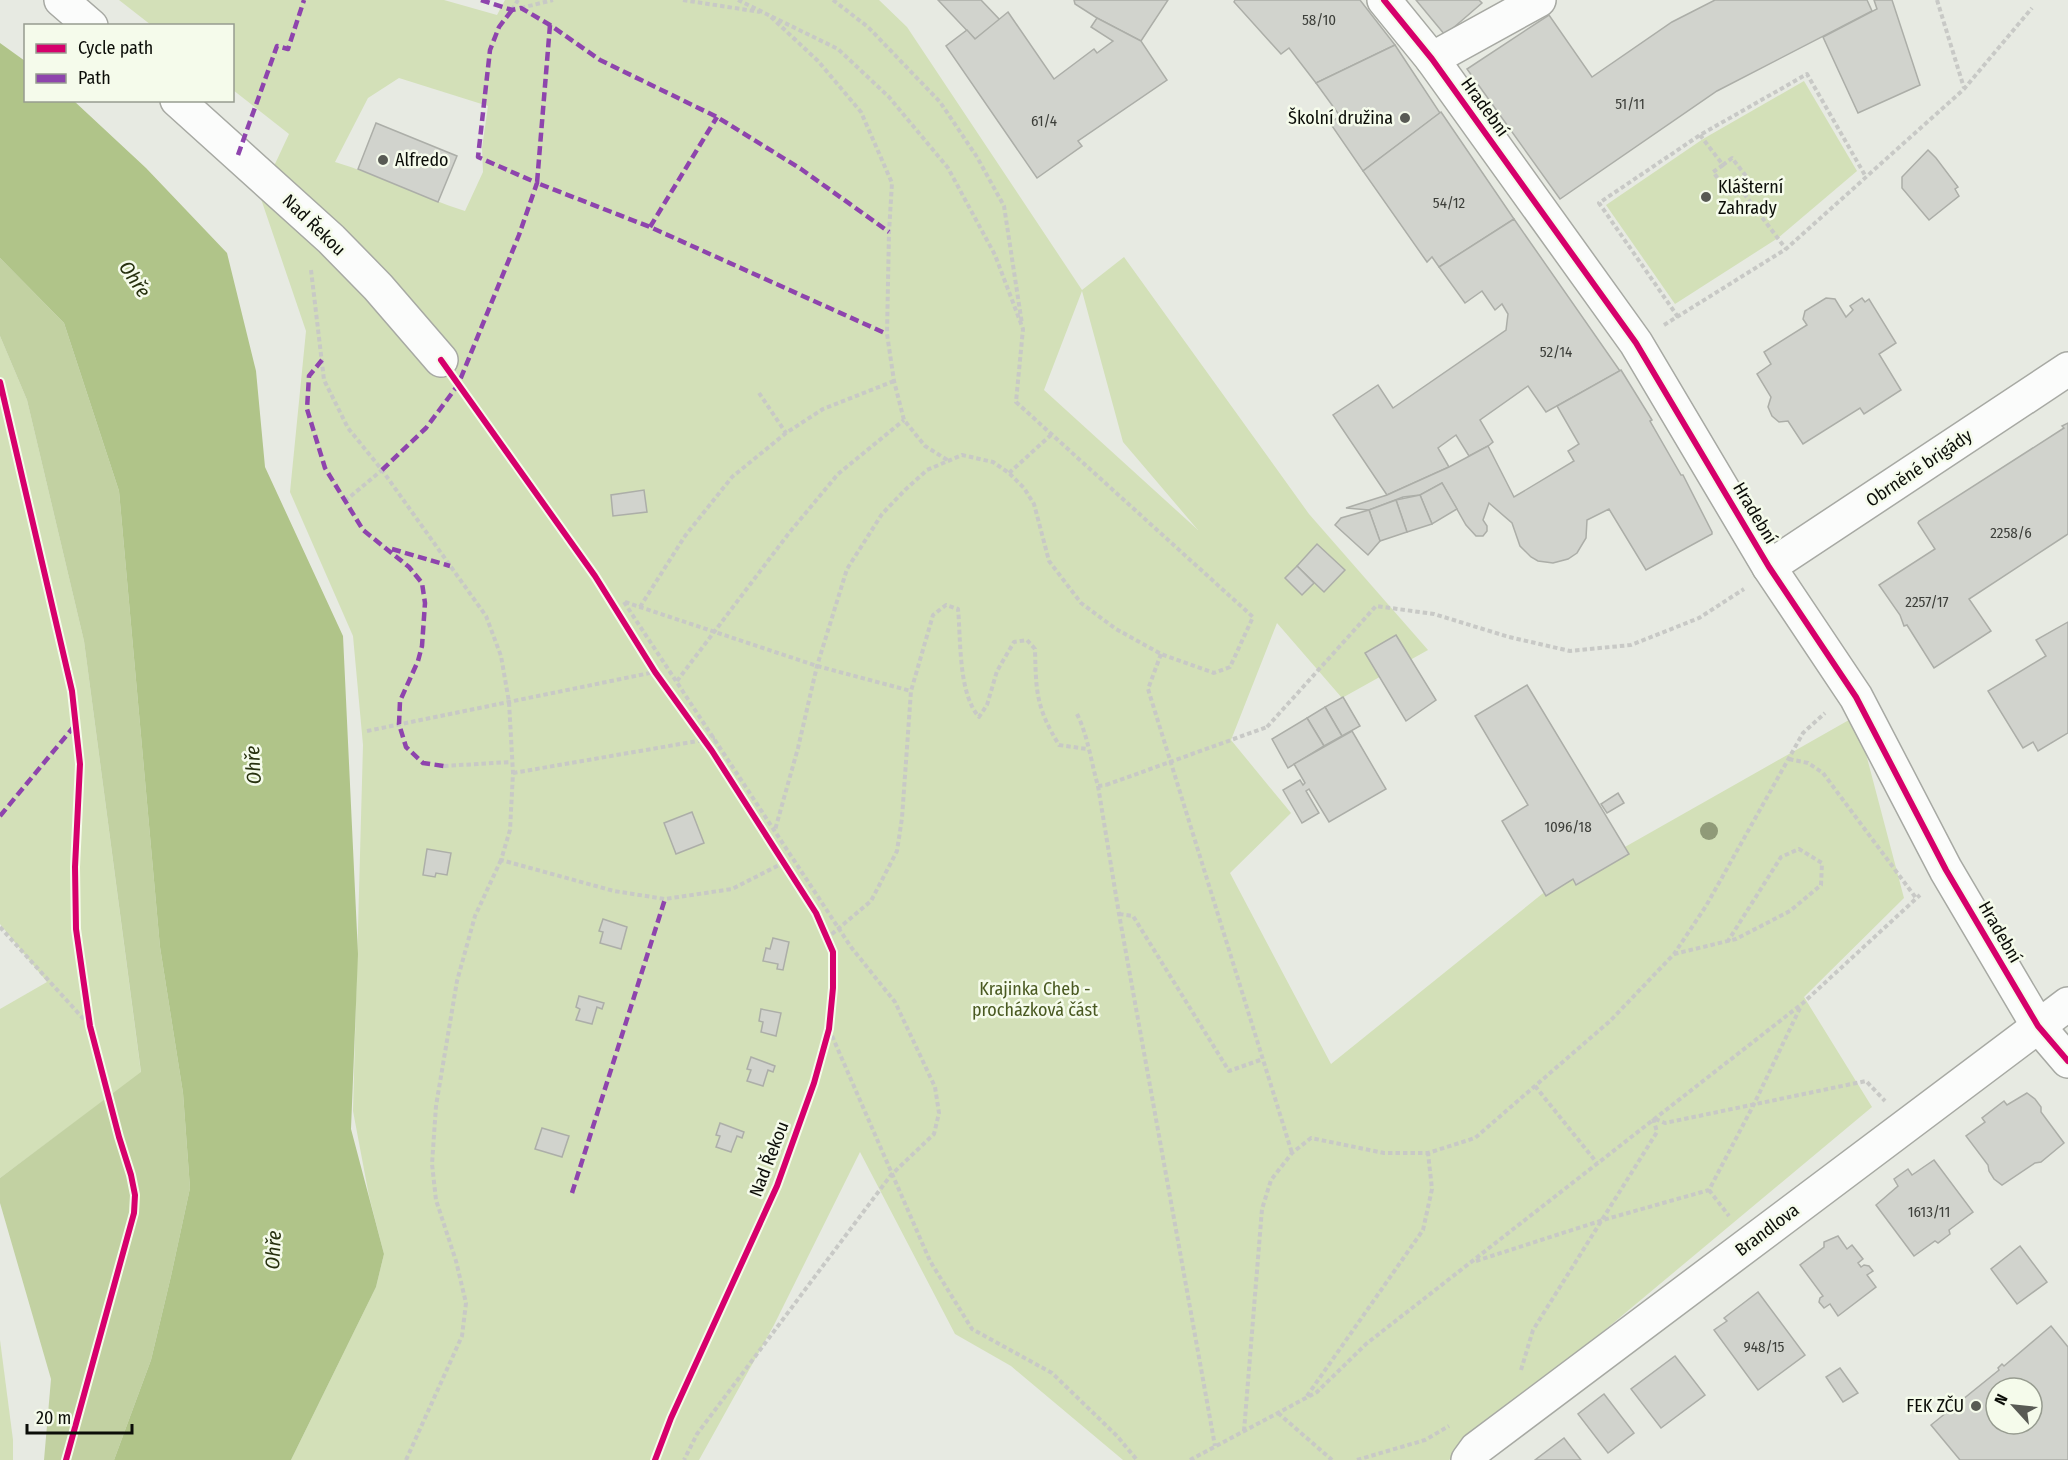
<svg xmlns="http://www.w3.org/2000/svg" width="2068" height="1460" font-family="'Fira Sans Condensed',sans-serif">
<rect width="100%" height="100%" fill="#e7eae2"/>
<g fill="#d3e0b8" fill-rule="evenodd">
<path d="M119,0h325l53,15 8,-15h374l28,27 175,263 42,-33 185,257 119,136 -86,48 -65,-75 -46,117 60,73 -61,60 101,191 211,-170 314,-178 48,182 -100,99 68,110 -423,353h-326l-112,-94 -56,-32 -95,-182 -86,173 -75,135h-408l85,-173 8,-33 -15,-58 -16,-85 10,-366 -10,-109 -63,-144 16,-161 -46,-135 29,-62 -56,-44 -1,-64 -81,-1zM399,78l89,28 -6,42 1,24 -18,39c-44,-14 -86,-36 -130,-49l33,-64zM1082,291l41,151 75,88 -154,-140z"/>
<polygon points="1804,81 1857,171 1778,238 1675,304 1606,205 1703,139"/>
<polygon points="0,336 27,400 84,641 141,1073 0,1178 0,1009 47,982 0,924"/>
<polygon points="0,1340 13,1440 13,1460 0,1460"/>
</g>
<polygon fill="#c2d1a2" points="0,258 64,323 119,491 160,947 183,1093 190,1188 171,1276 151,1360 114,1460 44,1460 51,1379 0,1203 0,1178 141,1072 84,641 27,400 0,336"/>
<polygon fill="#b0c489" points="0,43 25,61 26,100 74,101 146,168 227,253 256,371 265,467 343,636 358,954 351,1129 384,1254 376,1287 291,1460 114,1460 151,1360 171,1276 190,1188 183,1093 160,947 119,491 64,323 0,258"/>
<g fill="#d1d3cd" stroke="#acaea8" stroke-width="1.5" fill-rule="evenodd">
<polygon points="938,0 981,0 1000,20 975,39"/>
<polygon points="1074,0 1168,0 1141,41 1097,18 1075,4"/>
<polygon points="1235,0 1360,0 1395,45 1316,83 1289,48 1281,54 1234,2"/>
<polygon points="1416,0 1479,0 1482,3 1445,35"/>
<polygon points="1715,0 1867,0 1872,11 1717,91 1560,199 1467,69 1549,15 1592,77 1672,22"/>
<polygon points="1874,0 1892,0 1920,85 1858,113 1823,37 1877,9"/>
<polygon points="1008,12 1054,79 1094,49 1097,53 1113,41 1091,27 1097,18 1141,41 1167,80 1078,141 1082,146 1037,178 946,46 967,30 975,39"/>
<polygon points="1395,45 1440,113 1363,171 1330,123 1340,116 1316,83"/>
<polygon points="1441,112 1514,219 1439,267 1432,257 1427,262 1363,171"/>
<polygon points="376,123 457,156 438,202 358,169"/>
<polygon points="1928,150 1936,158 1958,187 1955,189 1959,196 1929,220 1902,188 1902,177"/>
<polygon points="1514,219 1620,371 1546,412 1528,386 1480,420 1493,442 1488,446 1469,456 1456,435 1438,448 1449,467 1387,495 1333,415 1378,385 1393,408 1506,330 1508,314 1502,304 1495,310 1482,291 1465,303 1439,267"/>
<polygon points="1826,298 1835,299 1846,317 1853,310 1850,306 1862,298 1865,302 1869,299 1896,343 1879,354 1901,390 1864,414 1860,408 1803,444 1788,421 1779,422 1772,416 1768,407 1771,397 1757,374 1771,364 1764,352 1807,325 1803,319 1805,311"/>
<polygon points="1621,370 1652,420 1650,421 1681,475 1683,475 1712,532 1712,534 1646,570 1609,509 1587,520 1586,538 1577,553 1568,559 1553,563 1538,561 1531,557 1520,546 1512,523 1489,503 1483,520 1487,526 1487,531 1483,536 1476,536 1466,525 1442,483 1420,495 1403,497 1369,510 1346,508 1387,495 1449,467 1488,446 1514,497 1574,461 1568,451 1579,444 1557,406"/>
<polygon points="2068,423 2068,534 1969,599 1991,631 1934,668 1907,625 1904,626 1900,615 1879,585 1935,549 1918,523 1919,521 2064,428 2062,426"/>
<polygon points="1442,483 1457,509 1432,524 1420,495"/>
<polygon points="644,490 647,512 613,516 611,495"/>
<polygon points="1420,495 1432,524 1407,532 1396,500"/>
<polygon points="1396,500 1407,532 1380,541 1369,510"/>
<polygon points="1369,510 1380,541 1368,555 1335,525 1341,518"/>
<polygon points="1317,544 1345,570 1324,592 1297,566"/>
<polygon points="1297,566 1314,583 1302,595 1285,578"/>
<polygon points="2068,622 2068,733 2038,751 2033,742 2023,748 1988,691 2046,656 2036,640"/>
<polygon points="1396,635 1436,700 1406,721 1365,653"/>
<polygon points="1527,685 1629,854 1576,885 1573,879 1546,896 1502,821 1528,805 1475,716"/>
<polygon points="1343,697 1360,726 1342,736 1325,707"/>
<polygon points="1325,707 1342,736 1324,746 1307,718"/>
<polygon points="1307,718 1324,746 1288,768 1272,739"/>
<polygon points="1352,731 1386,789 1329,822 1309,789 1306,791 1319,813 1302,823 1283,790 1300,780 1303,785 1305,783 1294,764"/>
<polygon points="1618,793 1624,803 1607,813 1601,804"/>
<polygon points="692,812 704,843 676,854 664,823"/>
<polygon points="427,849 451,853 447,875 436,873 435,877 423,875"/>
<polygon points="603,919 627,927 621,949 600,943 603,932 599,931"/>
<polygon points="773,938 789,942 783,970 777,969 778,964 763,961 766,948 770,949"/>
<polygon points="579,996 604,1003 602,1009 597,1007 592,1024 576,1020 580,1009 576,1007"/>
<polygon points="761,1009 781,1013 776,1036 761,1032 763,1022 759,1021"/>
<polygon points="751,1057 775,1066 773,1072 768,1070 763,1086 747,1081 751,1070 747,1069"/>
<polygon points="2027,1093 2035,1099 2041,1107 2041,1112 2064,1143 2041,1162 2035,1163 2002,1185 1994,1179 1989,1171 1988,1165 1966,1136 1985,1122 1982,1118 2004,1101 2007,1105"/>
<polygon points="720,1123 744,1132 742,1138 737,1136 731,1152 716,1147 720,1136 716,1135"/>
<polygon points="542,1128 569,1136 562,1157 535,1149"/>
<polygon points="1934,1160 1973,1212 1949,1230 1950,1234 1938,1243 1935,1241 1914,1256 1876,1205 1898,1186 1894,1179 1908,1169 1912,1175"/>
<polygon points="1838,1236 1847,1249 1852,1245 1863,1259 1858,1263 1861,1267 1864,1265 1869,1266 1873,1271 1867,1275 1876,1287 1838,1316 1830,1304 1824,1308 1819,1302 1820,1298 1823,1296 1800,1265 1824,1247 1824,1242"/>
<polygon points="2020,1246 2047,1282 2017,1304 1991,1269"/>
<polygon points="1758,1292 1805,1355 1758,1390 1714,1330 1727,1321 1724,1318"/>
<path d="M2051,1326l17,21v113h-108l-29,-35 68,-55 -1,-2 4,-4 2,2zM1996,1388h36v36h-36z"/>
<polygon points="1675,1356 1705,1395 1661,1428 1631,1389"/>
<polygon points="1840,1368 1858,1393 1843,1402 1826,1377"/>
<polygon points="1604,1394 1634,1433 1608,1453 1578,1414"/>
<polygon points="1564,1438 1581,1460 1535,1460"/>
</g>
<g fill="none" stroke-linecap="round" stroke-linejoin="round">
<g stroke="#a7a9a3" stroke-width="36">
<g id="minor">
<polyline points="61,0 91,26"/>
<polyline points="1384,0 1432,59 1636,343 1769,567 1856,697 1946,870 2038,1026 2068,1061"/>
<polyline points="1432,59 1539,0"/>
<polyline points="177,100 331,239 378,287 441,360"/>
<polyline points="1769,567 2068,369"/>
<polyline points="1468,1460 1476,1449 2068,1004"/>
</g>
</g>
<g stroke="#c8c9c6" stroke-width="4" stroke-dasharray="4.5 3" stroke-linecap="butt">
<polyline points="683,0 760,12"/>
<polyline points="738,0 838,49 889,97 948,168 995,255 1023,329 1016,402 1253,617 1230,667 1214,673 1161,654 1116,629 1081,603 1049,561 1034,504 1024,488 1009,473 993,462 962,455 927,470 905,490 882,514 847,569 817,666 798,748 775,830"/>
<polyline points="833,0 868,27 940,102 977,157 1004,206 1022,324"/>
<polyline points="1937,0 1964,88"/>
<polyline points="521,8 553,0"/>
<polyline points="512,10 518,0"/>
<polyline points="771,17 818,61 861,112 892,183 889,232 887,334 894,381 904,420 925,446 949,461"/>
<polyline points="1700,135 1723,165 1732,158 1749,180 1739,187 1786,249"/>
<polyline points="1723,165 1713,172 1730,194 1739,187"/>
<polyline points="311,270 324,380 348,428 382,470 486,616 501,656 509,702 513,773 510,830 501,860 614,891 665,899 732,889 783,863"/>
<polyline points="1678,317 1599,203 1700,135 1807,74 1866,177"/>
<polyline points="1664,325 1786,249 1964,89 2032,8"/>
<polyline points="759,393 786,433"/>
<polyline points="1009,473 1051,435"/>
<polyline points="345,501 382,470"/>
<polyline points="624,602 851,947 895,1002 935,1087 939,1113 934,1134 891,1175 697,1434 684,1460"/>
<polyline points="625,602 817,666 911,691"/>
<polyline points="640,607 685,536 732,477 786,433 823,409 894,381"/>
<polyline points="1161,654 1148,689 1292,1153"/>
<polyline points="677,681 789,533 838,474 904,420"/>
<path d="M1077,714c11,22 14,48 21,72l8,-1"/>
<polyline points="1267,727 1376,606 1434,614 1509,637 1570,651 1631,645 1699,618 1744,589"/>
<polyline points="367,731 655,672"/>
<polyline points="1789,759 1808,763 1823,773 1916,898"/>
<polyline points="444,766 511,762"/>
<polyline points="513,773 715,738"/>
<polyline points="1098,786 1119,914 1215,1446"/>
<polyline points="1119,914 1133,916 1229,1071 1263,1059"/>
<polyline points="0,927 90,1026"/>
<path d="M826,939l45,-38 26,-50 5,-33 9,-127 22,-76 13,-10 12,4c3,31 0,84 21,108l8,-12 10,-34 17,-29 13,-2 8,9c1,43 1,58 24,96l28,4"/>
<polyline points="1674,954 1736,939 1790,911 1821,885 1822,863 1799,849 1781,857 1728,941"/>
<polyline points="829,1029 930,1261 972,1329 1052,1373 1117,1436 1137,1460"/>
<polyline points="1535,1086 1597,1163"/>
<polyline points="1709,1190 1729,1216"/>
<polyline points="1476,1261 1603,1220 1709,1190 1754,1104 1801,1006"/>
<polyline points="1521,1370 1533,1330 1657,1132 1653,1118 1665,1123 1866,1081 1885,1101"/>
<polyline points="1307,1396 1423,1230 1432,1189 1428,1153"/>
<polyline points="1278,1413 1332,1460"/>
<polyline points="1244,1431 1262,1209 1271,1180 1292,1153 1311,1138 1384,1153 1428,1153 1475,1138 1610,1021 1674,954 1706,906 1803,733 1825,713"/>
<polyline points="406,1460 462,1336 466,1303 456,1261 436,1200 432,1164 436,1106 457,981 475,916 501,860"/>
<polyline points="1190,1460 1317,1392 1366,1344 1803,1003 1920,895"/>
<polyline points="1357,1460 1425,1440 1449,1426"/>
</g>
<use href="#minor" stroke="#fbfcfb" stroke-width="33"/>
<polyline stroke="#c8c9c6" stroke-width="4" stroke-dasharray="4.5 3" stroke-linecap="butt" points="1106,785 1267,727"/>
<g stroke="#8e44ad" stroke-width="4.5" stroke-dasharray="9 4.5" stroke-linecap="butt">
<polyline points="481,0 512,10 521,8 550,25 600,60 717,117 801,169 889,232"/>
<polyline points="550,25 537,183 650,227 887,334"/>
<polyline points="238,155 277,46 288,49 304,0"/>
<polyline points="650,227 717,117"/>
<polyline points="322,360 309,376 307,409 325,468 363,530 409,567 422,583 425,603 422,646 418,661 400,701 399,724 406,747 423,763 444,766"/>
<polyline points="382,470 426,428 458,385 519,235 537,183 478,157 490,50 499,27 512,10"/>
<polyline points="392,549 450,566"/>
<polyline points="0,816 76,724"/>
<polyline points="572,1193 665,899"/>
</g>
<g stroke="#f5fbeb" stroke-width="10">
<g id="cycleway">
<polyline points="1384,0 1432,59 1636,343 1769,567 1856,697 1946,870 2038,1026 2068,1061"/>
<polyline points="441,360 595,576 655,672 712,751 816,913 833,952 833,988 829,1029 814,1083 777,1186 671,1418 655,1460"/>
<polyline points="0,382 72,691 80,764 75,867 76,929 90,1026 119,1137 131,1175 135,1195 134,1213 66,1460"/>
</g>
</g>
<use href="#cycleway" stroke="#d6006c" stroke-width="6"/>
</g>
<circle fill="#909a78" cx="1709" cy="831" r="9"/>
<g fill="#585a54" stroke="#f5fbeb" stroke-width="2">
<circle cx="1405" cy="118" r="6"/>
<circle cx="383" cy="160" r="6"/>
<circle cx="1706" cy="197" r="6"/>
<circle cx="1976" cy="1406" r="6"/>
</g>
<g text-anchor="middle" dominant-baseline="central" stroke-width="5" stroke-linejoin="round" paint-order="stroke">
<g font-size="15" fill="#3c3e39">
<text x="1319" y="20">58/10</text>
<text x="1630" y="104">51/11</text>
<text x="1044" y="121">61/4</text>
<text x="1449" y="203">54/12</text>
<text x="1556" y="352">52/14</text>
<text x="2011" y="533">2258/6</text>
<text x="1927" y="602">2257/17</text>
<text x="1568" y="827">1096/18</text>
<text x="1929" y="1212">1613/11</text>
<text x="1764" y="1347">948/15</text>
</g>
<g font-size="18" fill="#0b0d08" stroke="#f5fbeb">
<text transform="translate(1485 107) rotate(54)">Hradební</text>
<text transform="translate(314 225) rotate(44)">Nad Řekou</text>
<text transform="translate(1919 468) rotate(-34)">Obrněné brigády</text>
<text transform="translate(1755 513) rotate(59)">Hradební</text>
<text transform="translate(2000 932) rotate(60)">Hradební</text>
<text transform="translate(769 1159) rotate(-69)">Nad Řekou</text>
<text transform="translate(1767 1230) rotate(-37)">Brandlova</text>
</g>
<g font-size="18" fill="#0b0d08" stroke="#f5fbeb" text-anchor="end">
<text x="1393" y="118">Školní družina</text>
<text x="395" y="160" text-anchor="start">Alfredo</text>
<text x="1718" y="187" text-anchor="start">Klášterní<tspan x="1718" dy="21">Zahrady</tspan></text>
<text x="1964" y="1406">FEK ZČU</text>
</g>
<g font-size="18" fill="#495921" stroke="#f5fbeb">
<text x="1035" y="989">Krajinka Cheb -<tspan x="1035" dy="21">procházková část</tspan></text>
</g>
<g font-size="20" font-style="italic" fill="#26300e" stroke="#f5fbeb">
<text transform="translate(135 279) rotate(56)">Ohře</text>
<text transform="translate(253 765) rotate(-93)">Ohře</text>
<text transform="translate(273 1250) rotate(-87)">Ohře</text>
</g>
</g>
<rect x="24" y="24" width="210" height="78" fill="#f5fbeb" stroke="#979c90" stroke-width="1.5"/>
<rect x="36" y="44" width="30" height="9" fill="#d6006c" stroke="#979c90" stroke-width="1.5"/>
<text x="78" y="54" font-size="18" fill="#0b0d08">Cycle path</text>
<rect x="36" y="74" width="30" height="9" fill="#8e44ad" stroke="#979c90" stroke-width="1.5"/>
<text x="78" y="84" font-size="18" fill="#0b0d08">Path</text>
<g transform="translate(2014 1406) rotate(297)"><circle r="28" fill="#f5fbeb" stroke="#979c90" stroke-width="1.5"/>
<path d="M0-4.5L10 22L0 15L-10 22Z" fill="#585a54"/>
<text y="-9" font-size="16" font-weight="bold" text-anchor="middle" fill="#0b0d08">N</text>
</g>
<path d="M27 1424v9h105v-9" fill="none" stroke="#0b0d08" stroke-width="3"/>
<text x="36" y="1424" font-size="18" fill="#0b0d08" stroke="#f5fbeb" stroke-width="4.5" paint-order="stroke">20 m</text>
</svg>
